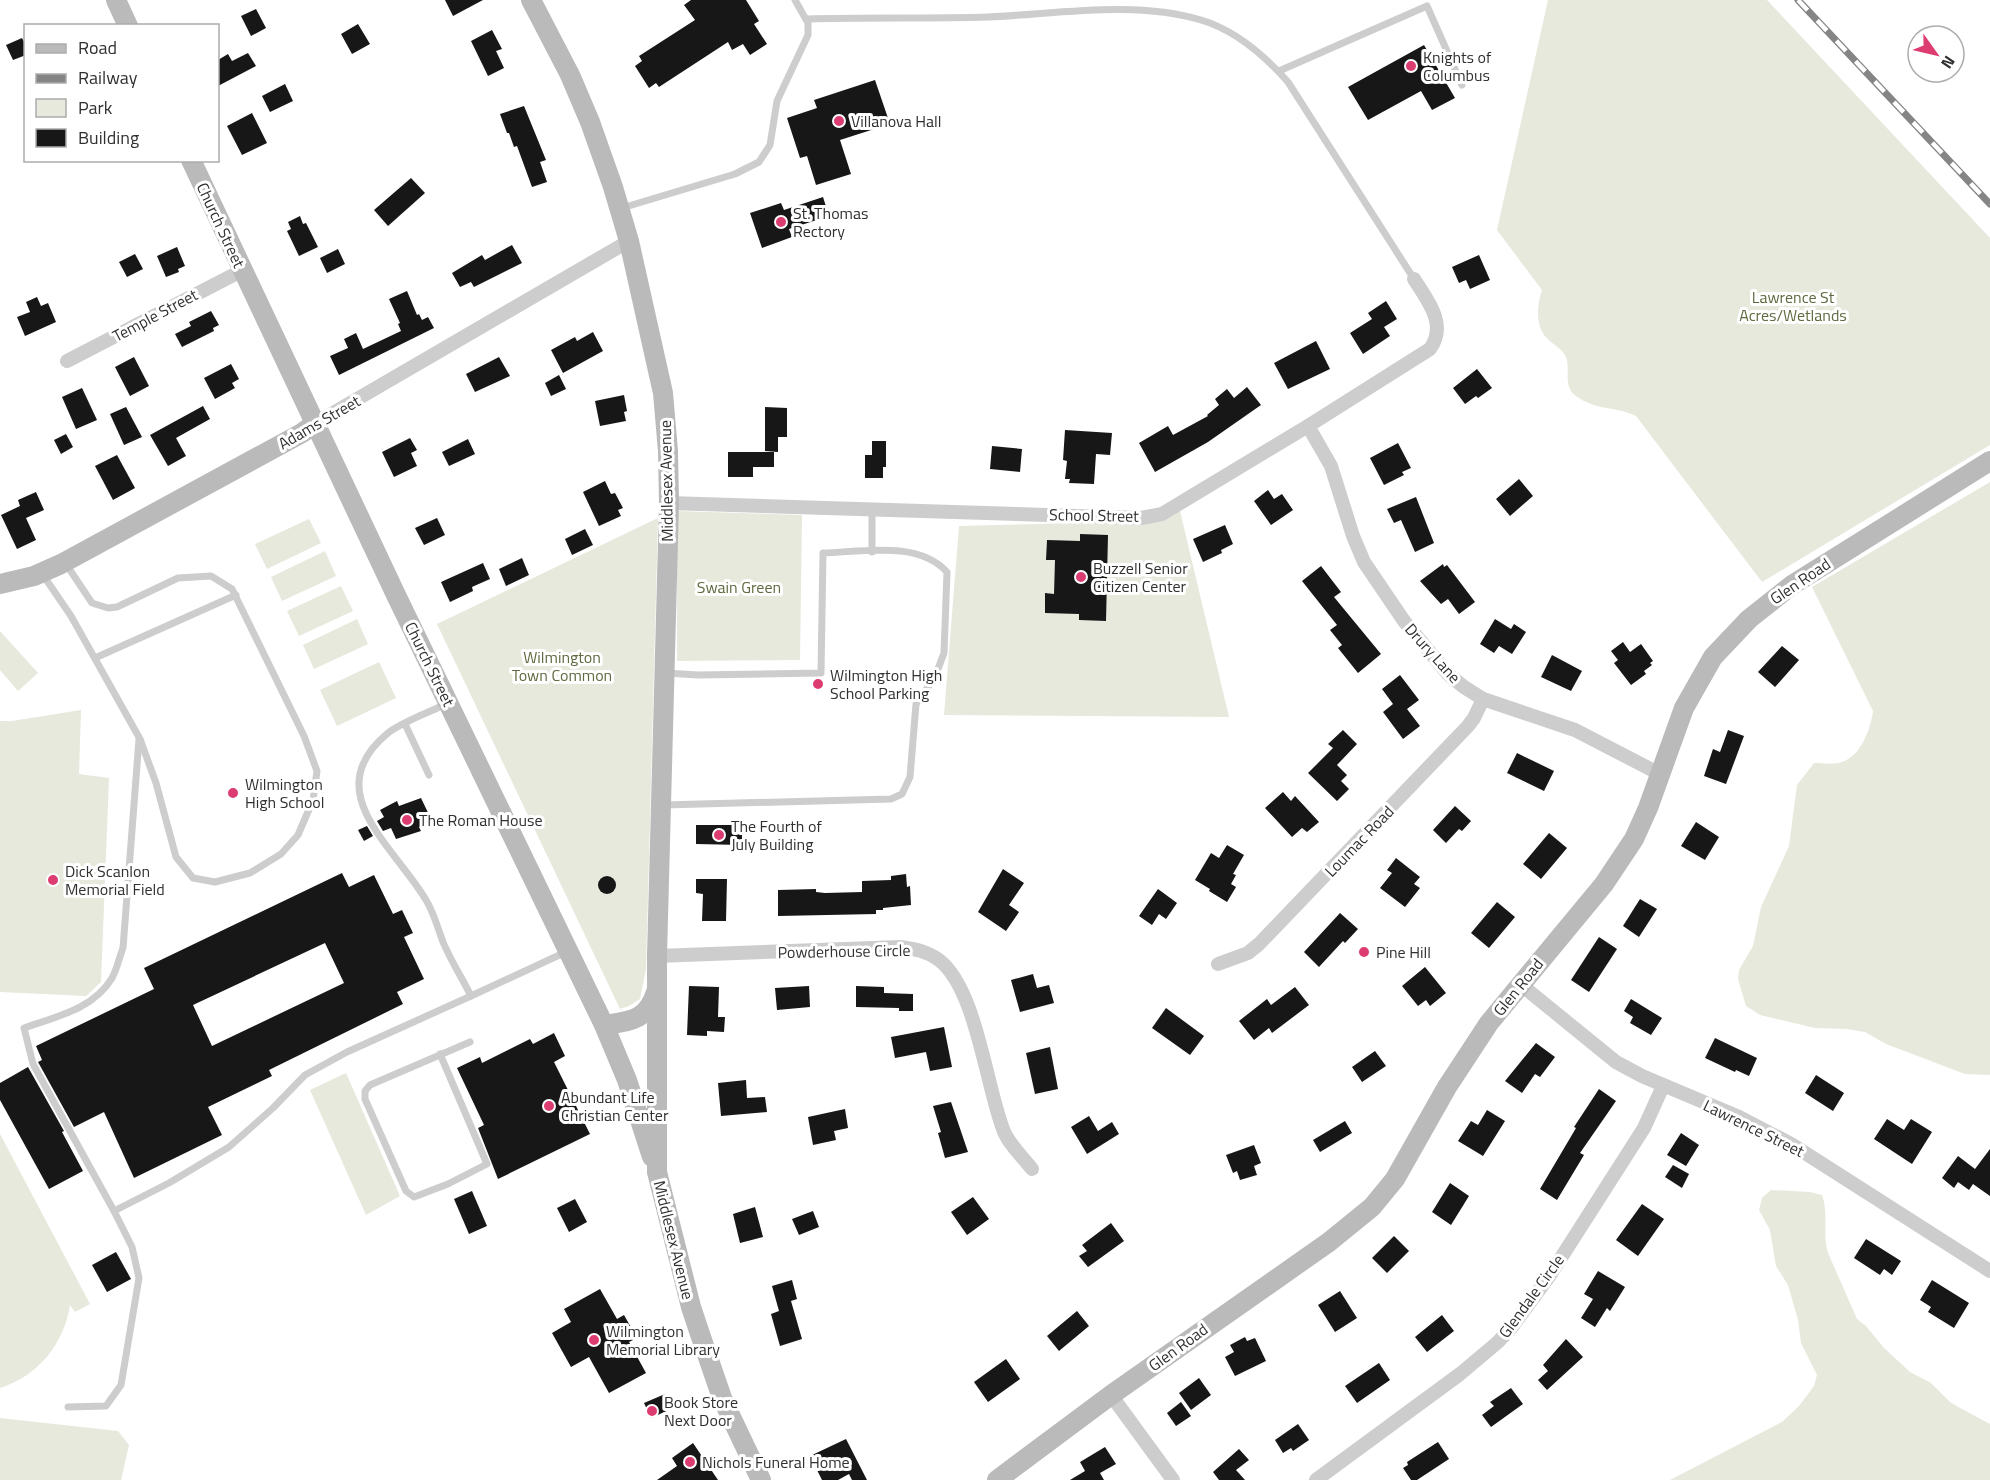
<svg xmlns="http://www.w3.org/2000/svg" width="1990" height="1480" font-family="'Titillium Web',sans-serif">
<rect width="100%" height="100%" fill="#fff"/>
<g fill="#e6e9dc">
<path d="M1548,0h219l223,238v207l-228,137 -126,-166c-20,-10 -40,-5 -60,-20 -14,-10 -5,-26 -10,-39 -3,-8 -13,-12 -19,-19 -12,-11 -10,-34 -5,-48l-45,-60z"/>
<path d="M1990,482v593l-25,-1 -79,-30 -21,-12 -18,-3 -32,-1 -55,-13 -14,-9 -8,-27 1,-9 14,-24 8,-39 28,-61 8,-61 17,-22c8,0 20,2 28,-1 19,-6 29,-34 31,-51l-61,-124z"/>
<polygon points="677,511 802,515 800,660 677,661"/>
<polygon points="1180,511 1229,717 944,715 959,526 1154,521"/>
<polygon points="658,518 646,969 640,999 629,1006 620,1009 437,624"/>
<polygon points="309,519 321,543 267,569 255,544"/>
<polygon points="325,551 336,576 282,601 271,577"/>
<polygon points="341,586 353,611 299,636 287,611"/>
<polygon points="357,619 368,644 314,669 303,645"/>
<polygon points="0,631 38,673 18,691 0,670"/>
<polygon points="379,662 396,698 337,726 320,690"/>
<polygon points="81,710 79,774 109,778 101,982 86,996 0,992 0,721 12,721"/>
<polygon points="346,1073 400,1196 366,1215 310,1090"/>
<path d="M0,1134l90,170 -15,8 -5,-7c-6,39 -32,71 -70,83z"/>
<path d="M1771,1190l39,2 12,3c7,19 0,39 6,58l29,66 9,7 18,22 26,24 21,11 19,19 10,6 30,16v56h-320l112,-58 17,-16 15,-20 3,-11 -16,-32 -3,-23 -10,-35 -12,-19 -6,-36 -11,-20 3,-12z"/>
<polygon points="0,1418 118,1431 129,1445 121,1480 0,1480"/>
</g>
<g fill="#171717" fill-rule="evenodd">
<polygon points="445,0 483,0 453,16"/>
<polygon points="691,0 746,0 759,21 754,24 767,44 750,55 743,44 732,50 728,42 659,87 656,83 649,88 635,66 642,61 639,56 695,20 684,5"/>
<polygon points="256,9 266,28 251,36 241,16"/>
<polygon points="358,24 370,44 352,54 341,34"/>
<polygon points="492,30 502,49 496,51 504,68 488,76 471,41"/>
<polygon points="22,38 26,46 26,55 13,60 6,45"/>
<polygon points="1424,45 1455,98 1432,110 1421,91 1368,120 1348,87"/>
<polygon points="248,53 256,66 218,86 218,60 228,54 232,61"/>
<polygon points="875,80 890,124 840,140 851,174 816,185 807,156 800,158 787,118 817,108 814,100"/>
<polygon points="285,84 293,101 270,112 262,96"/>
<polygon points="524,106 546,160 540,162 547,182 532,187 517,146 514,147 509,133 507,133 500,114"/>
<polygon points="252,113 267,143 242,155 227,126"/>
<polygon points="411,178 425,193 388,226 374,210"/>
<polygon points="823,197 829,216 789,229 792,237 762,248 750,213 781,203 784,210"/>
<polygon points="300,216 303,224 306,223 318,247 299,256 287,231 291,229 288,222"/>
<polygon points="512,245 522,263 474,287 471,282 460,287 452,273 482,255 485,260"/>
<polygon points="177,247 185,266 178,269 179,272 166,277 157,256"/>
<polygon points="338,249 345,264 327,273 320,258"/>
<polygon points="135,254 143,269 127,277 119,262"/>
<polygon points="1479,255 1490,280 1470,289 1466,280 1459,283 1452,267"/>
<polygon points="407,291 417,315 419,314 422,320 428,317 434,328 339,375 330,356 348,348 344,339 356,333 363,349 401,331 398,324 400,323 389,299"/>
<polygon points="37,297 41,306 48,303 56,322 25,336 17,317 30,312 26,302"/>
<polygon points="1386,301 1397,319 1384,327 1390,336 1363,354 1350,333 1372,319 1368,313"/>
<polygon points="211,311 219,325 213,328 214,331 182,347 175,334 191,326 189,322"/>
<polygon points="593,332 603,351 563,373 551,350 575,337 577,341"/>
<polygon points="1316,341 1330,369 1288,389 1274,363"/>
<polygon points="134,357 149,386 130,396 115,367"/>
<polygon points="499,357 510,376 475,392 466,374"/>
<polygon points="231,364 239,379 232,383 235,388 215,399 204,378"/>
<polygon points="1477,369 1492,388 1478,398 1476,396 1465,404 1453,388"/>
<polygon points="559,375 566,389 551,396 545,383"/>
<polygon points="1247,387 1261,405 1208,442 1155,472 1139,443 1168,426 1173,435 1208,416 1207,415 1219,405 1215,399 1227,389 1234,398"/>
<polygon points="82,388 97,420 76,429 62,397"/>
<polygon points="624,395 627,411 624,412 626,421 600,426 595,401"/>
<polygon points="203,406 210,419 176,438 186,456 168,466 150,435"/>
<polygon points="126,407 142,437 124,445 110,414"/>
<polygon points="765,407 787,408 787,437 778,437 778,452 765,451"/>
<polygon points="1065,430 1112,433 1110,455 1096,454 1094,484 1069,483 1070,479 1065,479 1067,461 1063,460"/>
<polygon points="66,434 73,447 61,454 54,440"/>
<polygon points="410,438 417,450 411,453 417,466 394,477 382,452"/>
<polygon points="468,439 475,454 449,466 442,452"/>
<polygon points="872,441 886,441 886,467 883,467 883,478 865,478 865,455 872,455"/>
<polygon points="1398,443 1411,468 1402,472 1404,475 1384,485 1370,458"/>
<polygon points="992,446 1022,449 1020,472 990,469"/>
<polygon points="728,452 774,452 774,467 753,467 753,477 728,477"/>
<polygon points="117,455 135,488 113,500 95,466"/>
<polygon points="1519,479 1533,496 1510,516 1496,499"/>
<polygon points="605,481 611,494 615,493 623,508 618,510 621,516 599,526 583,492"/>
<polygon points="1268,490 1274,499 1282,494 1293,510 1271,525 1254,501"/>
<polygon points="36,492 44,510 26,518 36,540 17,549 1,515 20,506 18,500"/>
<polygon points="1416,497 1434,543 1415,552 1401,520 1394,523 1387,509"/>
<polygon points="437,518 445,535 424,545 415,528"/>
<polygon points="1225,525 1233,544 1221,550 1222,553 1203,562 1193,539"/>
<polygon points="585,529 593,545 572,555 565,539"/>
<polygon points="1080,534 1108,535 1106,621 1079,620 1079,614 1045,613 1045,593 1054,594 1055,560 1046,560 1047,540 1080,541"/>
<polygon points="522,558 529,575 506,586 499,569"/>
<polygon points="483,563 490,579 472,587 473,591 450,602 441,582"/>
<polygon points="1443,564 1444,567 1447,565 1475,602 1459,614 1448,599 1441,604 1420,581"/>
<polygon points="1321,566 1341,592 1334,597 1381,654 1358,673 1338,648 1342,645 1330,630 1337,625 1302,581"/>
<polygon points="1495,619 1511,629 1514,624 1526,632 1512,654 1499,646 1494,653 1480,644"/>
<polygon points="1623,642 1630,652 1641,644 1653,661 1650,663 1652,665 1644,671 1646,674 1631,685 1614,663 1618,660 1611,651"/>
<polygon points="1782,646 1799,660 1775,687 1758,672"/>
<polygon points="1552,655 1582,671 1571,691 1541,677"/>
<polygon points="1400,675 1419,700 1407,709 1420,726 1403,739 1383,712 1393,704 1382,689"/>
<polygon points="1343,730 1357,744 1337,765 1347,775 1341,781 1349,789 1337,801 1308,773 1333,748 1328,744"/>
<polygon points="1728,730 1744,736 1726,784 1704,776 1713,749 1720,752"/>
<polygon points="1517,753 1554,771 1544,791 1507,773"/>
<polygon points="1283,792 1291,801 1295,796 1319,822 1307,832 1302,828 1292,837 1265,808"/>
<polygon points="421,798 432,821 419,827 421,831 396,839 391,828 383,831 377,821 384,817 380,810 397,801 399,806"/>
<polygon points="1455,806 1471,821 1462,831 1459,829 1446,843 1433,830"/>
<polygon points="1696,822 1719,837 1705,860 1681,846"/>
<polygon points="696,825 742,825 742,845 696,844"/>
<polygon points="367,826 373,836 364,841 358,830"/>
<polygon points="1549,833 1567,848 1541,879 1523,864"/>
<polygon points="1227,845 1244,855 1233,874 1236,875 1231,884 1236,887 1227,902 1209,891 1210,889 1195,880 1211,853 1219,858"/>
<polygon points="1396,858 1420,877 1414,884 1420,888 1405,907 1380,888 1392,873 1387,870"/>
<polygon points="1003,869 1024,883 1009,905 1019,912 1006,931 978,912"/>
<path d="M342,873l7,14 25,-12 19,39 9,-4 11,23 -9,4 20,42 -27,13 6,12 -134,66 3,6 -64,31 14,28 -88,43 -30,-66 -30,15 -36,-65 4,-2 -6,-14 118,-57 -10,-21zM325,943l19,40 -132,63 -19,-41z"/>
<polygon points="906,874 907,887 910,886 911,905 883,908 883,910 876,910 876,914 778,916 778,890 816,889 816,892 825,893 862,892 862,881 891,880 891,876"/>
<circle cx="607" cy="885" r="9"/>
<polygon points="696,879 727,879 726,921 702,921 703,894 696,893"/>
<polygon points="1158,889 1177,903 1166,919 1159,914 1152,925 1139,916"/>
<polygon points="1640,899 1657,909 1639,937 1623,926"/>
<polygon points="1497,902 1515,917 1489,948 1471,933"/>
<polygon points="1340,913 1358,929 1345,943 1343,941 1319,967 1304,952"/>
<polygon points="1599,937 1617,949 1589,992 1571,980"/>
<polygon points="1425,967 1446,993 1430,1006 1426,1000 1418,1006 1402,986"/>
<polygon points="1033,974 1037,988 1049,985 1054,1003 1020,1012 1011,980"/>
<polygon points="689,986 719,987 718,1017 725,1017 724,1032 707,1031 707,1036 687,1035"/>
<polygon points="809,986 810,1007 777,1010 775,988"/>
<polygon points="856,986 884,987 884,993 913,994 913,1011 899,1011 899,1008 856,1007"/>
<polygon points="1295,987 1309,1005 1272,1033 1269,1028 1254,1040 1239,1021 1267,999 1271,1005"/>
<polygon points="1631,999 1662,1018 1651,1035 1630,1023 1633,1017 1624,1011"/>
<polygon points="1166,1008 1204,1036 1190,1055 1152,1028"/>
<polygon points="944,1027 952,1067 930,1071 926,1052 895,1058 891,1037"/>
<polygon points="554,1033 565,1056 554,1062 590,1134 498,1179 478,1128 484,1125 457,1068 480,1057 482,1063 530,1039 533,1044"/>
<polygon points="1715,1038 1757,1058 1749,1076 1736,1070 1735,1072 1705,1058"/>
<polygon points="1536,1043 1555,1057 1540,1077 1535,1074 1522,1093 1505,1081"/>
<polygon points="1050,1047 1058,1089 1035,1094 1026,1053"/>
<polygon points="1375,1051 1386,1066 1362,1082 1352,1067"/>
<polygon points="28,1067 64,1131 62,1132 83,1171 49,1189 0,1100 0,1083"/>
<polygon points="1816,1075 1844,1093 1833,1111 1805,1093"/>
<polygon points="746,1080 747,1098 765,1097 767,1112 721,1116 718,1083"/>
<polygon points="1599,1089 1616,1101 1580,1153 1584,1155 1557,1200 1540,1189 1576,1128 1574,1127"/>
<polygon points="951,1102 968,1152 945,1158 938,1133 941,1132 933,1106"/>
<polygon points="845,1109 848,1128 834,1131 836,1140 813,1145 808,1117"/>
<polygon points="1487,1110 1505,1121 1483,1156 1458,1141 1471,1121 1478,1125"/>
<polygon points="1089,1116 1098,1131 1112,1122 1119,1134 1087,1154 1071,1127"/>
<polygon points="1887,1119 1904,1130 1911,1119 1932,1132 1912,1164 1874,1139"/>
<polygon points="1345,1121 1352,1133 1320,1152 1313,1140"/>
<polygon points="1681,1133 1699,1145 1686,1166 1667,1155"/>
<polygon points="1254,1145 1261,1163 1254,1166 1257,1175 1240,1180 1237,1171 1233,1173 1226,1155"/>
<polygon points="1990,1149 1990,1196 1973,1184 1969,1190 1958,1182 1954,1188 1942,1178 1958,1156 1975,1169"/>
<polygon points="1673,1165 1689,1174 1682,1188 1665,1177"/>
<polygon points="1450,1183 1469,1196 1451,1225 1432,1212"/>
<polygon points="472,1191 487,1226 469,1234 454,1199"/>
<polygon points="973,1197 989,1219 967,1235 951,1212"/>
<polygon points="575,1199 587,1222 569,1232 557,1208"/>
<polygon points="1642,1204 1664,1219 1638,1256 1616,1240"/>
<polygon points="755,1207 763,1237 740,1243 733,1214"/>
<polygon points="813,1211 819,1227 799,1235 792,1219"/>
<polygon points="1111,1223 1124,1241 1088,1267 1079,1256 1087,1251 1082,1245"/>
<polygon points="1394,1236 1409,1251 1387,1273 1372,1258"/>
<polygon points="1866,1239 1901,1261 1892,1275 1884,1269 1880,1275 1854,1258"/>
<polygon points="116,1252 131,1279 107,1292 92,1265"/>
<polygon points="1598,1271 1625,1287 1610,1311 1607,1308 1595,1327 1581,1318 1593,1299 1584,1294"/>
<polygon points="792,1280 797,1299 791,1301 802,1339 780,1346 771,1314 779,1311 772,1286"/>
<polygon points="1932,1280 1969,1303 1954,1328 1928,1312 1931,1307 1920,1300"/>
<polygon points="600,1289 617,1319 624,1315 637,1338 629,1342 646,1373 609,1393 589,1357 571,1367 552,1333 571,1322 564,1309"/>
<polygon points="1340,1291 1357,1318 1335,1332 1318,1305"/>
<polygon points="1077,1311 1089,1326 1059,1351 1047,1336"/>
<polygon points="1442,1315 1454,1331 1427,1352 1415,1337"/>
<polygon points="1245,1337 1247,1341 1255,1338 1266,1361 1235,1376 1225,1357 1234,1352 1230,1345"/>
<polygon points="1566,1339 1583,1357 1547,1390 1538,1380 1548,1371 1543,1365"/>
<polygon points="1006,1359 1020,1379 988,1402 974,1382"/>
<polygon points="1379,1363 1390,1380 1357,1403 1345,1386"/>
<polygon points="1199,1378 1211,1395 1191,1410 1179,1393"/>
<polygon points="1511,1388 1523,1404 1491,1427 1482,1415 1494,1406 1490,1402"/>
<polygon points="665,1394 671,1409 651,1418 644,1403"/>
<polygon points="1181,1402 1191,1416 1176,1426 1167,1413"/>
<polygon points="1298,1424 1309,1440 1293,1451 1291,1448 1283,1453 1275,1440"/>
<polygon points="846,1439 867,1480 852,1480 849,1474 838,1480 822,1480 810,1456"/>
<polygon points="1438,1442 1449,1459 1417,1480 1411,1480 1403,1468 1408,1465 1407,1462"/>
<polygon points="693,1443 718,1480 657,1480 677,1466 672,1458"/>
<polygon points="1105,1447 1116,1464 1100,1473 1104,1480 1070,1480 1085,1471 1080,1462"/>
<polygon points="1239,1449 1249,1460 1236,1470 1245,1480 1219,1480 1213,1472"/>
</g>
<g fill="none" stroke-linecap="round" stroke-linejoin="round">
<g stroke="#cdcdcd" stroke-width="7">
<path d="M807,19c60,-2 121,0 181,-2 68,-3 147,-17 213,3 34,10 64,36 87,62l126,197"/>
<polyline points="1279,71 1427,6 1462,85"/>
<polyline points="622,208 735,174 759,162 770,145 777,101 808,35 808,23 795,0"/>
<polyline points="872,552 872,509"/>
<polyline points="43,575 71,616 140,739 156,783 176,857 193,878 215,882 250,873 281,854 298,835 313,800 317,771 304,736 232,589 211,576 178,578 117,607 108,608 92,603 66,564"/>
<polyline points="95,658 236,595"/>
<path d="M446,704c-16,8 -44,18 -58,29 -71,58 6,113 38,167 8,13 12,29 17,42 8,19 19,36 28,54l97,-45"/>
<polyline points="405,724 429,775"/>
<path d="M664,805l227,-6 11,-5 8,-17 6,-73 19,-27 9,-24 3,-81c-29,-32 -85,-20 -124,-19l-2,120 -123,2 -32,-2"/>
<polyline points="440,1054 487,1164 448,1184 414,1197 406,1191 365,1099 365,1091 370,1085 470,1042"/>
<path d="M114,1211l-81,-147 -9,-36c31,-11 70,-19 88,-50 5,-9 7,-20 11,-30l16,-209"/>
<polyline points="68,1407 106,1406 121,1385 139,1278 132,1247 114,1211 169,1183 229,1147 273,1108 305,1075 347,1052 471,996"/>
</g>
<g stroke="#cdcdcd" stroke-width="14">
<polyline points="67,361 243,270"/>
<polyline points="316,423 629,241"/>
<polyline points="1308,426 1331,466 1353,536 1364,562 1404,621 1448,674 1464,687 1483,699 1575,730 1660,774"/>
<path d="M669,503l472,15 21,-4 146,-88 122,-77c18,-25 -3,-49 -16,-70"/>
<path d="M657,956l243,-9c15,2 27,4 39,13 37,28 47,125 64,169 5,15 20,28 29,40"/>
<polyline points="1218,964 1248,953 1259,944 1468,726 1474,718 1483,699"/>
<polyline points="1520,984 1616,1062 1642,1076 1739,1117 1791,1144 1990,1271"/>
<polyline points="1111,1395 1173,1480"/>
<polyline points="1316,1480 1460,1374 1498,1342 1511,1328 1550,1275 1644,1128 1663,1086"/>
</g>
<g stroke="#bababa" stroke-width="20">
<polyline points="116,0 128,26"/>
<polyline points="531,0 570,75 590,122 613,187 629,241 663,393 668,451 669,503 657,956 657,1172 691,1307 700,1334 722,1398 761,1480"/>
<polyline points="191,160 396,595 604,1025 627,1080 652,1157"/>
<polyline points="0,584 34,576 61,564 302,433 316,423"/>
<path d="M604,1025c26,-4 43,-4 52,-33"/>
<polyline points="997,1480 1111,1395 1329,1242 1372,1207 1395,1179 1447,1087 1489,1023 1604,884 1634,839 1648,808 1684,708 1713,657 1749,619 1792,585 1990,461"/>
</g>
<g stroke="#858585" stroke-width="7">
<polyline id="rail" points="1798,0 1990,204"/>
</g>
<use href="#rail" stroke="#fff" stroke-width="4.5" stroke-dasharray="14" stroke-linecap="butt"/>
</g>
<g fill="#dd3c70" stroke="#fff" stroke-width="2">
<circle cx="1411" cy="66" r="6"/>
<circle cx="839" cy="121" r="6"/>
<circle cx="781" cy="222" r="6"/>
<circle cx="1081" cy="577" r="6"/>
<circle cx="818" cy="684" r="6"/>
<circle cx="233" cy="793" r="6"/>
<circle cx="407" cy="820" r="6"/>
<circle cx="719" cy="835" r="6"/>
<circle cx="53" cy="880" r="6"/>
<circle cx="1364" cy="952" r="6"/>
<circle cx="549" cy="1106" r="6"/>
<circle cx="594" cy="1340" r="6"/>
<circle cx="652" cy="1411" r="6"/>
<circle cx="690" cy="1462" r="6"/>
</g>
<g text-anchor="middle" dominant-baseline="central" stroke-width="6" stroke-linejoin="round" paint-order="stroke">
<g font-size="16" fill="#303030" stroke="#fff" text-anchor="start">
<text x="1423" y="57">Knights of<tspan x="1423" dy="18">Columbus</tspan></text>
<text x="851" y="121">Villanova Hall</text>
<text x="793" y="213">St. Thomas<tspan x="793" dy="18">Rectory</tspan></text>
<text x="1093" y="568">Buzzell Senior<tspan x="1093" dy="18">Citizen Center</tspan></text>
<text x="830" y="675">Wilmington High<tspan x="830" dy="18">School Parking</tspan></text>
<text x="245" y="784">Wilmington<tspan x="245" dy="18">High School</tspan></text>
<text x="419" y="820">The Roman House</text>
<text x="731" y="826">The Fourth of<tspan x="731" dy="18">July Building</tspan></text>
<text x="65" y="871">Dick Scanlon<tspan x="65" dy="18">Memorial Field</tspan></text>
<text x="1376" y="952">Pine Hill</text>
<text x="561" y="1097">Abundant Life<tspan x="561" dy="18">Christian Center</tspan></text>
<text x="606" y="1331">Wilmington<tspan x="606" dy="18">Memorial Library</tspan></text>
<text x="664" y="1402">Book Store<tspan x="664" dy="18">Next Door</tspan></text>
<text x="702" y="1462">Nichols Funeral Home</text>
</g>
<g font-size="16" fill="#303030" stroke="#fff">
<text transform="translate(221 225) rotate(65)">Church Street</text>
<text transform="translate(155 315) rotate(-28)">Temple Street</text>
<text transform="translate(319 422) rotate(-30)">Adams Street</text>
<text transform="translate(666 481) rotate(-91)">Middlesex Avenue</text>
<text transform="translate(1094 515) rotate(1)">School Street</text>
<text transform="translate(1800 581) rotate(-34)">Glen Road</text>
<text transform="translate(1433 653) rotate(48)">Drury Lane</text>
<text transform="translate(430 664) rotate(64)">Church Street</text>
<text transform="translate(1359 841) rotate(-46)">Loumac Road</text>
<text transform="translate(844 951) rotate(-1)">Powderhouse Circle</text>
<text transform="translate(1518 987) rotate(-51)">Glen Road</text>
<text transform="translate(1754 1128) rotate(26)">Lawrence Street</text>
<text transform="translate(674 1240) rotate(76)">Middlesex Avenue</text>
<text transform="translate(1531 1296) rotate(-54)">Glendale Circle</text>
<text transform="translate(1178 1347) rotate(-36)">Glen Road</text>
</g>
<g font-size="16" fill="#5e6a3f" stroke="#fff">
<text x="1793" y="297">Lawrence St<tspan x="1793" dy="18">Acres/Wetlands</tspan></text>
<text x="739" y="587">Swain Green</text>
<text x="562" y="657">Wilmington<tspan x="562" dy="18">Town Common</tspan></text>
</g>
</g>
<rect x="24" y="24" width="195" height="138" fill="#ffffff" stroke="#acacac" stroke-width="1.5"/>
<rect x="36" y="44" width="30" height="9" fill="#bababa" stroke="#acacac" stroke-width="1.5"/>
<text x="78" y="54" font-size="18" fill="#303030">Road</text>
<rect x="36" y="74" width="30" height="9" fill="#858585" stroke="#acacac" stroke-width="1.5"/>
<text x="78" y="84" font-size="18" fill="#303030">Railway</text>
<rect x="36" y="99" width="30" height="18" fill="#e6e9dc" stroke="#acacac" stroke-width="1.5"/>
<text x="78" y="114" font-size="18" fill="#303030">Park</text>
<rect x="36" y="129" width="30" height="18" fill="#171717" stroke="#acacac" stroke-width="1.5"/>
<text x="78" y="144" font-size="18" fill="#303030">Building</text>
<g transform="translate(1936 54) rotate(124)"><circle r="28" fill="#ffffff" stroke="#acacac" stroke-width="1.5"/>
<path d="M0-4.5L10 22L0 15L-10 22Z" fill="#dd3c70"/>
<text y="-9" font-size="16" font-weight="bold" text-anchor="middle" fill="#303030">N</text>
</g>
</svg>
